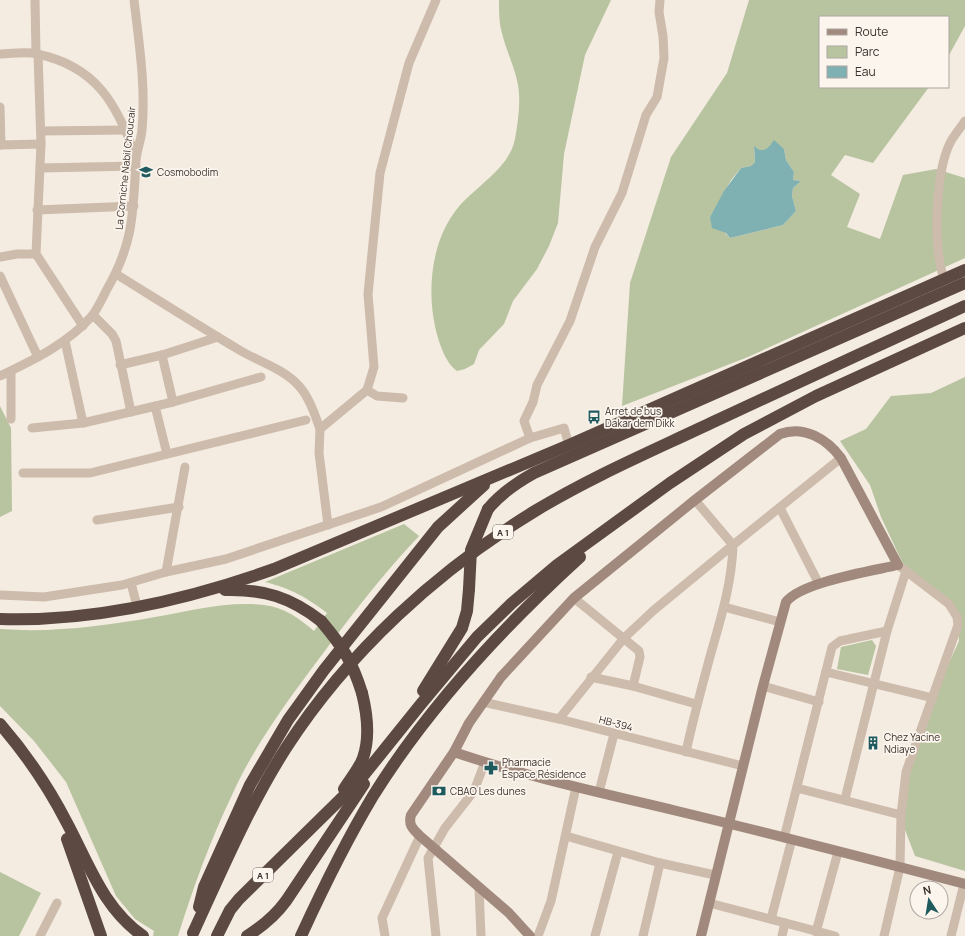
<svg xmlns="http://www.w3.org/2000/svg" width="965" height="936" font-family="Manrope,sans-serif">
<rect width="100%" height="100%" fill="#f4ebe1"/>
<g fill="#b8c4a0" fill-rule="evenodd">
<path d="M499,0h112l-26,55 -21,99 -6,69 -9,23 -12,23 -24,32 -9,23 -25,26 -5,14 -9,5 -8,2c-12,-8 -19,-31 -22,-45 -9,-42 -2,-96 31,-127 17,-17 44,-34 49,-60 3,-17 6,-37 3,-54 -3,-17 -12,-35 -16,-52 -3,-10 -3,-22 -3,-33z"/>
<path d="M749,0h216v26l-17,31v-40h-128v70h109l-56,76 -28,-8 -14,20 29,19 -13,33 33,12 23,-64 33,-6 29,9v80l-217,99 -126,49 8,-123 41,-126 56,-84zM771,144l13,5 2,11 8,12 -1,8 8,1 -8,7 -1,8 4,15 -13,14 -53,13 -20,-21 21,-37 10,-12 10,-2 4,-4 -1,-15 9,4 6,-2z"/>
<polygon points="965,377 965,871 915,856 904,827 906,783 940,682 959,641 956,609 904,566 881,517 870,485 840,441 866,429 891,396 931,393"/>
<polygon points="0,406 11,428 12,511 0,517"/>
<path d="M404,524l15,12c-37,39 -69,81 -101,124 -32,43 -64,86 -86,135 -22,46 -39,93 -54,141h-25l1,-5 -19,-12 -19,-23 -50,-114 -32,-41 -34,-35v-77c51,4 105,-3 155,-12 37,-6 71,-16 109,-12 20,2 36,14 50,26l13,-18c-21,-16 -35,-24 -62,-31z"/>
<polygon points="872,640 876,646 868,675 837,669 841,647"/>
<polygon points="0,872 41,893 19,936 0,936"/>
</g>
<path fill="#7fb0b2" d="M774,140l10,9 2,11 8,12 -1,8 8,1 -8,7 -1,8 4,15 -13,14 -53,13 -4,-5 -14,-5 -2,-11 14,-26 17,-23 10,-2 4,-4 -1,-16c9,8 14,3 20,-6z"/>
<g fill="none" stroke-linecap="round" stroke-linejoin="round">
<g stroke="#cdbbac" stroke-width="9">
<polyline points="35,0 36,53"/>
<path d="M0,54c12,0 26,-3 37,0 59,12 80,50 99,103"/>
<polyline points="38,54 41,144 36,254 83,326"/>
<polyline points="0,107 1,145"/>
<polyline points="41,131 127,130"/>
<polyline points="0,145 41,144"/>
<polyline points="40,168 136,166"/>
<polyline points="37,210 134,206"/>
<polyline points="0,257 17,254 36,254"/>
<path d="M116,274c42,26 83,52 125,77 19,11 43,18 58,35 10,11 16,29 21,43"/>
<polyline points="0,276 38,357"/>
<path d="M944,279c-11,-32 -9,-108 7,-138 4,-7 10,-14 14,-20"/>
<polyline points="93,315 112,334 116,341 131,412"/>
<polyline points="162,355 173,402"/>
<polyline points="120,365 162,355 218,337"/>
<polyline points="11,371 11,419"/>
<path d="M0,376c33,-16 67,-32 91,-59 6,-7 11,-18 15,-26 28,-48 27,-78 30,-131 1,-10 5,-20 6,-30 4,-43 -3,-87 -8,-130"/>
<polyline points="367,390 374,367 368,294 380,173 409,63 436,0"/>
<polyline points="155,406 167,454"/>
<polyline points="83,423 173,402 261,377"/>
<polyline points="32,428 83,423 65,341"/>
<polyline points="530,438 524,421 533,402 537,385 570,321 595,247 622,193 646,115 657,97 664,58 663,36 659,12 660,0"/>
<polyline points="23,473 90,473 306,420"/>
<polyline points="780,508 819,584"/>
<polyline points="97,520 179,507"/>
<polyline points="328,525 319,453 320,429 367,390 377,396 403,398"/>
<polyline points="166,572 185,467"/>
<polyline points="131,583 137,606"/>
<polyline points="0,595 44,597 122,585 166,572 226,559 381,507 530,438 564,428 569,445"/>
<polyline points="574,598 639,651 640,657 633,686"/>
<polyline points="724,607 780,622"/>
<polyline points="826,672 933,698"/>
<polyline points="591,677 633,686 696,704"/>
<polyline points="763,686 819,702"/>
<polyline points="483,702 559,719 743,766"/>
<polyline points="559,719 624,638 654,610 733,545 841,458"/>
<path d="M686,752c7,-33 16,-66 25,-99 10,-35 21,-71 22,-108l-38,-45"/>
<polyline points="797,788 901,815"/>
<polyline points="599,792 614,734"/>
<polyline points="845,799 887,631 906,571"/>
<polyline points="566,836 660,863 715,875"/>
<polyline points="784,838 832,647 840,641 887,631"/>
<polyline points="479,888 481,936"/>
<polyline points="709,903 835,936"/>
<polyline points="771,919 792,839"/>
<polyline points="816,932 838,852"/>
<polyline points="40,936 57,903"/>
<polyline points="385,936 382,918 420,836"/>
<polyline points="436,936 428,858 445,828 474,791 485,762"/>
<polyline points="538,936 551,901 576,787"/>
<polyline points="595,936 618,852"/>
<polyline points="643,936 660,863"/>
<polyline points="782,936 785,923"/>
<polyline points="884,936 900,867 901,815 906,772 958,625 957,617 949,604 898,565"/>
<polyline points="951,936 964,884"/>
</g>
<g stroke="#a18a7d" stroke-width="10">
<path d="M454,752c73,25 148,41 223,59 96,23 192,48 288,73"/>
<path d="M530,936l-21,-23 -89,-77c-7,-7 -12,-11 -9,-21l43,-63 15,-29 32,-46 73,-79 121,-98 85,-66c24,-9 47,5 61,24l57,107c-26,6 -97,17 -112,37l-23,84 -62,250"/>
</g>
<g stroke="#5c4a42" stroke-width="12">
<path d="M488,509c13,-16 28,-26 46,-36l431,-190"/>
<path d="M225,590c39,-1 65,7 96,31"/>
<path d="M0,619c93,3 187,-19 274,-50l295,-124 396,-175"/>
<polyline points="423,691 462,628 467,611 469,589"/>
<path d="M0,724c26,30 49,64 67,99 22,41 36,85 76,113"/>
<path d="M344,789c6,-10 15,-20 19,-31 7,-20 4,-45 -1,-65"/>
<polyline points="67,839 101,936"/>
<polyline points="199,907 204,887 250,785 288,720 324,670 438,527 484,485"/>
<path d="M193,933c29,-63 56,-127 93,-185 62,-96 152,-178 249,-237 56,-34 117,-60 176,-88 85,-40 169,-78 254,-117"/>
<polyline points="217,936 230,910 239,899 359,781 421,704 477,637 512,603 557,565 670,483 744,434 816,396 965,328"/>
<path d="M247,936c16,-10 28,-20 39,-35l78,-117"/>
<path d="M301,936c22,-48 45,-95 72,-140 56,-90 129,-168 207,-239"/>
</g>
<g stroke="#5c4a42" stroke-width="12">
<polyline points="469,589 471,550 488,509"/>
<path d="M321,621c22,26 31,40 41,72"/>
</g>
</g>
<defs>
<g id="school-bare" transform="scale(1.08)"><path d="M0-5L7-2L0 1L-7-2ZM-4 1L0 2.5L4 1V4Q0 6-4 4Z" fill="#1f5a5e" stroke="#fbf5ee" stroke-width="2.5" paint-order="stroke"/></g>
<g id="bus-bare" transform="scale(1.08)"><path d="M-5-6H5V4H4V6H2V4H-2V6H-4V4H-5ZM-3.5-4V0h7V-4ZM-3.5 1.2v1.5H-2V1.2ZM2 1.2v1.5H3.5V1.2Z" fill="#1f5a5e" stroke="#fbf5ee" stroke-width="2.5" paint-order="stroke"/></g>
<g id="building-bare" transform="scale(1.08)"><path d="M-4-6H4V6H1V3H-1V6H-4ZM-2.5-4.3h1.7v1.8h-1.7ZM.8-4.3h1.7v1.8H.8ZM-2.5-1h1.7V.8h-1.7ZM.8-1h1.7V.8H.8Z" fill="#1f5a5e" stroke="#fbf5ee" stroke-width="2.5" paint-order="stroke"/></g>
<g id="pharmacy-bare" transform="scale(1.08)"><path d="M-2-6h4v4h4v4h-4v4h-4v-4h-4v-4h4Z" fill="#1f5a5e" stroke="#fbf5ee" stroke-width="2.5" paint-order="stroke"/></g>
<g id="bank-bare" transform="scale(1.08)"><path d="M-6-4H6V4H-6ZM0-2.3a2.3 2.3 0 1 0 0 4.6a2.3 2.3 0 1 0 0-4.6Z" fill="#1f5a5e" stroke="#fbf5ee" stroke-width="2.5" paint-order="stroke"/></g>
</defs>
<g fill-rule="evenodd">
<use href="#school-bare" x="146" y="172"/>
<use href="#bus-bare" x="594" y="417"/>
<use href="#building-bare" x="873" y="743"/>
<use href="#pharmacy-bare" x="491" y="768"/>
<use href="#bank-bare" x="439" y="791"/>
</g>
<g text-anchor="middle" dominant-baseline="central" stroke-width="3.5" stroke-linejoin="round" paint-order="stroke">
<g fill="#fbf5ee" stroke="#756b66" stroke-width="1">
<rect x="493" y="525" width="20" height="14" rx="3"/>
<rect x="253" y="868" width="20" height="14" rx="3"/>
</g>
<g font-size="9" font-weight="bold" fill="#3b302b">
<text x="503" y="532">A 1</text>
<text x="263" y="875">A 1</text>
</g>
<g font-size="10" fill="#3b302b" stroke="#fbf5ee">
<text transform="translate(125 168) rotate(-84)">La Corniche Nabil Choucair</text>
<text transform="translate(616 723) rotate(15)">HB-394</text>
</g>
<g font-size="10" fill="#3b302b" stroke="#fbf5ee" text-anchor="start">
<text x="157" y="172">Cosmobodim</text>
<text x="605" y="411">Arret de bus<tspan x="605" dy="12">Dakar dem Dikk</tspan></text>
<text x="884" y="737">Chez Yacine<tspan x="884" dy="12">Ndiaye</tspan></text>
<text x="502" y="762">Pharmacie<tspan x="502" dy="12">Espace Résidence</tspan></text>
<text x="450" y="791">CBAO Les dunes</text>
</g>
</g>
<rect x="819" y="16" width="130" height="72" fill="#fbf5ee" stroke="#aea6a0"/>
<rect x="827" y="29" width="20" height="6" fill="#a18a7d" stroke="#aea6a0"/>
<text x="855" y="36" font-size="12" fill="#3b302b">Route</text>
<rect x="827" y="46" width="20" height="12" fill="#b8c4a0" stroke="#aea6a0"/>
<text x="855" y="56" font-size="12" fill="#3b302b">Parc</text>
<rect x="827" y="66" width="20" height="12" fill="#7fb0b2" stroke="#aea6a0"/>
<text x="855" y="76" font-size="12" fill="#3b302b">Eau</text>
<g transform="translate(929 900) rotate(348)"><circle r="19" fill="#fbf5ee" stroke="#aea6a0"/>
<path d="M0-3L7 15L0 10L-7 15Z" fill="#1f5a5e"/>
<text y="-6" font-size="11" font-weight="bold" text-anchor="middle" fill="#3b302b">N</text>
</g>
</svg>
